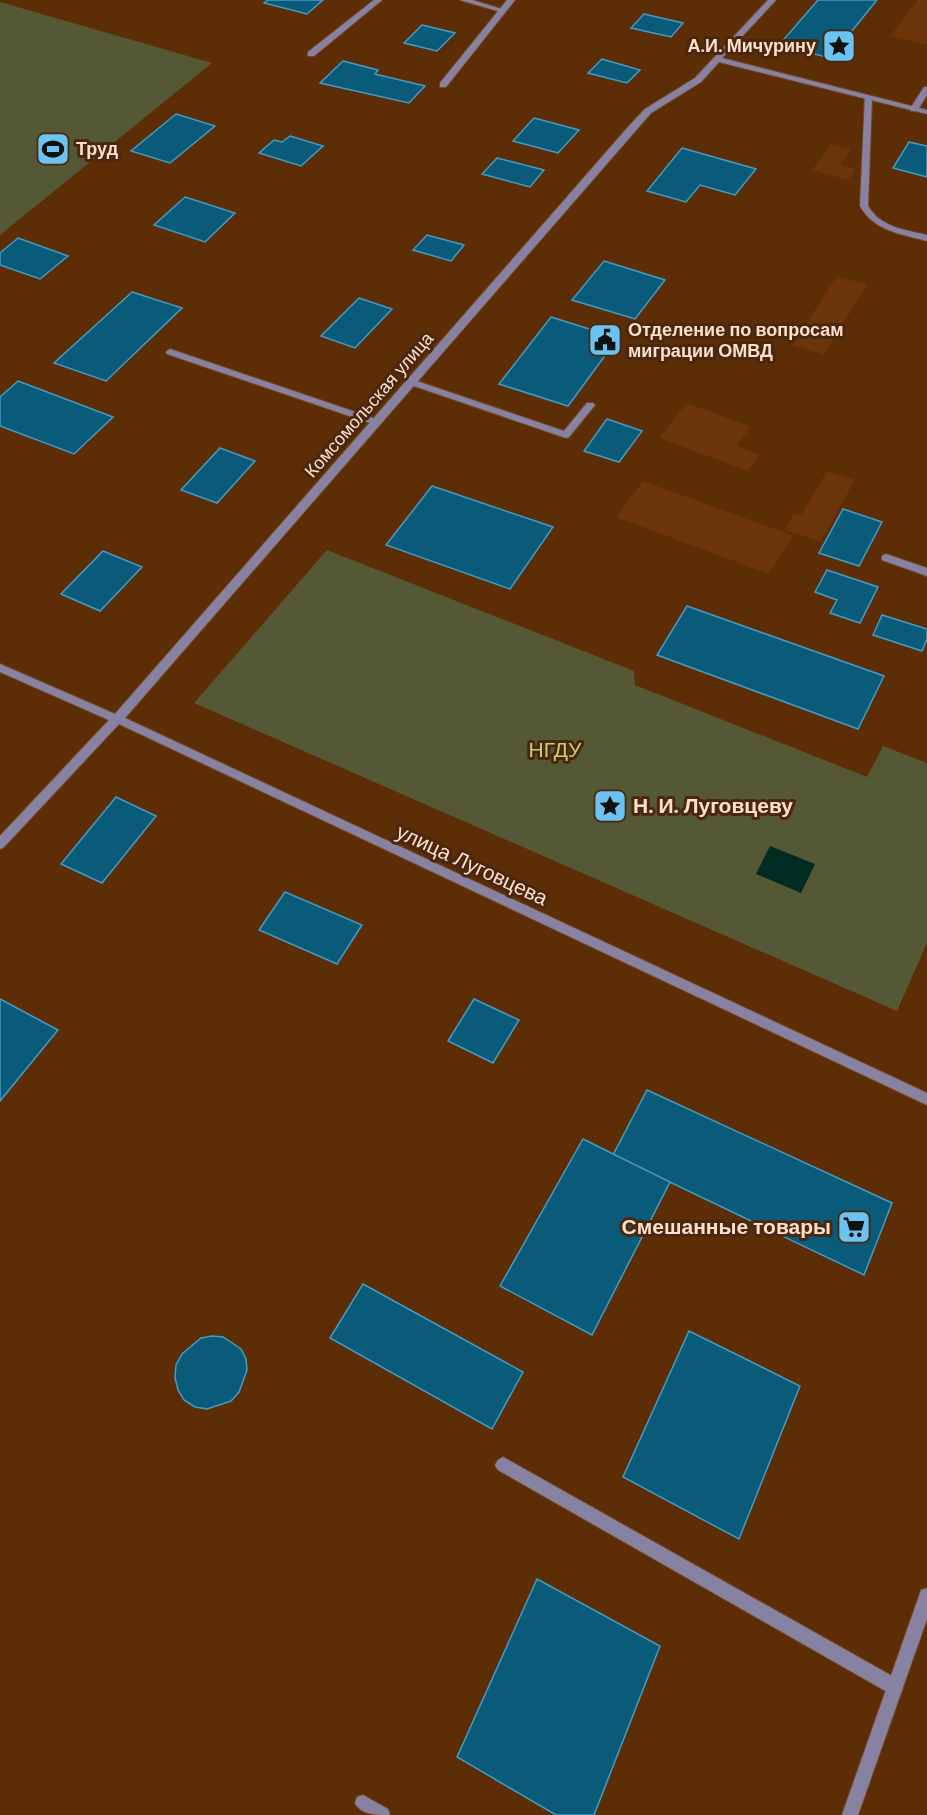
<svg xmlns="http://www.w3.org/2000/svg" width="927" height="1815" font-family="'DM Sans',sans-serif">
<rect width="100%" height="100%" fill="#5d2d06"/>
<g fill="#6b3409">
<polygon points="918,0 927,0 927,45 890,36"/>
<polygon points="831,144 851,149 840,165 856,169 848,180 812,170"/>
<polygon points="837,276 867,285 824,355 792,345"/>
<polygon points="687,403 751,427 736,446 760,455 748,471 659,438"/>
<polygon points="827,471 855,480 820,542 785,530 794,513 801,515"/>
<polygon points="643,481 794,536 769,574 616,517"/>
</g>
<g fill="#555834">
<polygon points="0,2 212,63 0,235"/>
<polygon points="327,550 634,671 635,685 867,777 883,746 927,763 927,943 897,1011 194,703"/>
</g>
<polygon fill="#002c22" points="770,846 815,864 801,893 756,874"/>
<g fill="#0a5a7a" stroke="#429cc7" stroke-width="1.5">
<polygon points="268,0 323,0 307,14 264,3"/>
<polygon points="818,0 877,0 830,58 779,45"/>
<polygon points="644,14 683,23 671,37 631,28"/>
<polygon points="422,25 455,33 437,51 404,43"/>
<polygon points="602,59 640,70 627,83 588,73"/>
<polygon points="343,61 378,70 375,74 425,86 409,103 320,83"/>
<polygon points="176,114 215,126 170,163 131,151"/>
<polygon points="534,118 579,130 558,153 513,141"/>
<polygon points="290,136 323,146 301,166 259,153 274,140 282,142"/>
<polygon points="909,142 927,146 927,177 893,168"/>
<polygon points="682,148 756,169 735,195 700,185 686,202 647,191"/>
<polygon points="497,158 544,170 530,187 482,174"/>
<polygon points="185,197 235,213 205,242 154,225"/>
<polygon points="427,235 464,245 451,261 413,250"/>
<polygon points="18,238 68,256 40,279 0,265 0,253"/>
<polygon points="604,261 665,280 635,319 572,300"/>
<polygon points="132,292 182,308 106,381 54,363"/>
<polygon points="359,298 392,309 355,348 321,336"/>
<polygon points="551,317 618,338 568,406 499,384"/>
<polygon points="18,381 113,417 74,454 0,426 0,397"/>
<polygon points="607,419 642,431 619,462 584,451"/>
<polygon points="220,448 255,461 217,503 181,490"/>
<polygon points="432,486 553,527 510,589 386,545"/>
<polygon points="843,509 882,522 859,566 819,553"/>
<polygon points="103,551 142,567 100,611 61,594"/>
<polygon points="827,570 878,587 860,623 830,613 837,600 815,592"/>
<polygon points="687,606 884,676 858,729 657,655"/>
<polygon points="882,615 927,629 927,639 922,651 873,635"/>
<polygon points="116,797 156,816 102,883 61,864"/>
<polygon points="285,892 362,925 337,964 259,930"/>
<polygon points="0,999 58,1030 0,1101"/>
<polygon points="474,999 519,1020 493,1063 448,1041"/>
<polygon points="647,1090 892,1203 864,1275 613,1155"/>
<polygon points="583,1139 670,1182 592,1335 500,1286"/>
<polygon points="363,1284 523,1372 492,1429 330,1338"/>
<polygon points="689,1331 800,1386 739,1539 623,1477"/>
<polygon points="212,1336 223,1337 241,1349 246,1359 247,1370 239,1392 231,1401 207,1409 195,1407 184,1400 178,1390 175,1378 176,1365 182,1354 201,1338"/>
<polygon points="537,1579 660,1646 594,1815 556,1815 457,1757"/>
</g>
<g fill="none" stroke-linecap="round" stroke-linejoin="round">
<g stroke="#774926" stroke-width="2">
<g id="service">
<polygon points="374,0 382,0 314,56 308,56 308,52"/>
<polygon points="507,0 515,0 446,87 440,87 440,83"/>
<polygon points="924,87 927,87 927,95 917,111 911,111 910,109"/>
<path d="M865,95l7,2 -4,109c12,21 37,24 59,29v6c-26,-7 -53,-10 -67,-35z"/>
<polygon points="170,349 379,420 381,422 379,424 373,424 167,354 166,352"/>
<polygon points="411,379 564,431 587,403 593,403 595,405 569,437 566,438 408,384 408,380"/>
<polygon points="886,554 927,568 927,576 882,560 882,556"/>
<polygon points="503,1457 901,1681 903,1687 901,1693 895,1695 889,1693 498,1470 495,1465 498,1460"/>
<path d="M363,1795l25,14 2,6c-13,0 -29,0 -35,-12l2,-6z"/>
</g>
</g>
<g stroke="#774926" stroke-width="2">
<g id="minor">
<polygon points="460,0 472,0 505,10 501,12"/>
<polygon points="768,0 776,0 722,58 927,110 927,114 719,62 701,82 651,113 125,718 927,1093 927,1105 119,724 4,847 0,849 0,836 109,720 0,672 0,664 115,714 629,126 645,109 695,78"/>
</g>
</g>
<g stroke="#774926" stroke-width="2">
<polygon id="tertiary" points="927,1588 927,1619 858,1815 842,1815 919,1596 921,1590"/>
</g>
<use href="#service" fill="#8782a2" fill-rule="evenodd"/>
<use href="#minor" fill="#8782a2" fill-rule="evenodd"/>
<use href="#tertiary" fill="#8782a2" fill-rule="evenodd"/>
</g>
<defs>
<g id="sight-square" transform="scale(1.725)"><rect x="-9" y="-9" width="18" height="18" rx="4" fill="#6ac3f1" stroke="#4a270f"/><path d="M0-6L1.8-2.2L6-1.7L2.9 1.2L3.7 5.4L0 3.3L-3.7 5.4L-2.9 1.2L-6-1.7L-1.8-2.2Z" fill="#111"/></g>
<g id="stadium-square" transform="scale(1.725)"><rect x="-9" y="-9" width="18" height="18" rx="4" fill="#6ac3f1" stroke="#4a270f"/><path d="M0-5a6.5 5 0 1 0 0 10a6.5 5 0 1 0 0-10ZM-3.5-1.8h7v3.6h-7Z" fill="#111"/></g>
<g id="civic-square" transform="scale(1.725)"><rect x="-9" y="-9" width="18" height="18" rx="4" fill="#6ac3f1" stroke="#4a270f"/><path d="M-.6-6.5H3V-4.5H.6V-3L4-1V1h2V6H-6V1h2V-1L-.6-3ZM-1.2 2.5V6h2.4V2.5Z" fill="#111"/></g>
<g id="supermarket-square" transform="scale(1.725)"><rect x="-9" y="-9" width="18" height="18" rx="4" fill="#6ac3f1" stroke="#4a270f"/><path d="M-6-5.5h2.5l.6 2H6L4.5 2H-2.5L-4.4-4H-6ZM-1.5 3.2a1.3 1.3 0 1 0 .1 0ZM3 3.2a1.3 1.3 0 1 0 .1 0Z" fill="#111"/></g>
</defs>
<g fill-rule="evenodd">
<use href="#sight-square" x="839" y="46"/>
<use href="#stadium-square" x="53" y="149"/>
<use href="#civic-square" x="605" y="340"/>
<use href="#sight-square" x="610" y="806"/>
<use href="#supermarket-square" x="854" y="1227"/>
</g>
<g text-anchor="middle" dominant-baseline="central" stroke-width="6" stroke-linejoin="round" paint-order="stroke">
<g font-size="18" font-weight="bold" fill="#fedfcc" stroke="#4a270f" text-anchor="start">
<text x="816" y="46" text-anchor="end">А.И. Мичурину</text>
<text x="76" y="149">Труд</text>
<text x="628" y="330">Отделение по вопросам<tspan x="628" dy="21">миграции ОМВД</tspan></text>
</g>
<g font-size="18" fill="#fedfcc" stroke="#4a270f">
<text transform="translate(369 405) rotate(-49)">Комсомольская улица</text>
</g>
<g font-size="21" fill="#c7cf72" stroke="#4a270f">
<text x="555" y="750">НГДУ</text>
</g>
<g font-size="21" font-weight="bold" fill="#fedfcc" stroke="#4a270f" text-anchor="start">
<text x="633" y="806">Н. И. Луговцеву</text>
<text x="831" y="1227" text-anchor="end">Смешанные товары</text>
</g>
<g font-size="21" fill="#fedfcc" stroke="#4a270f">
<text transform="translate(472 865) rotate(25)">улица Луговцева</text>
</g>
</g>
</svg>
